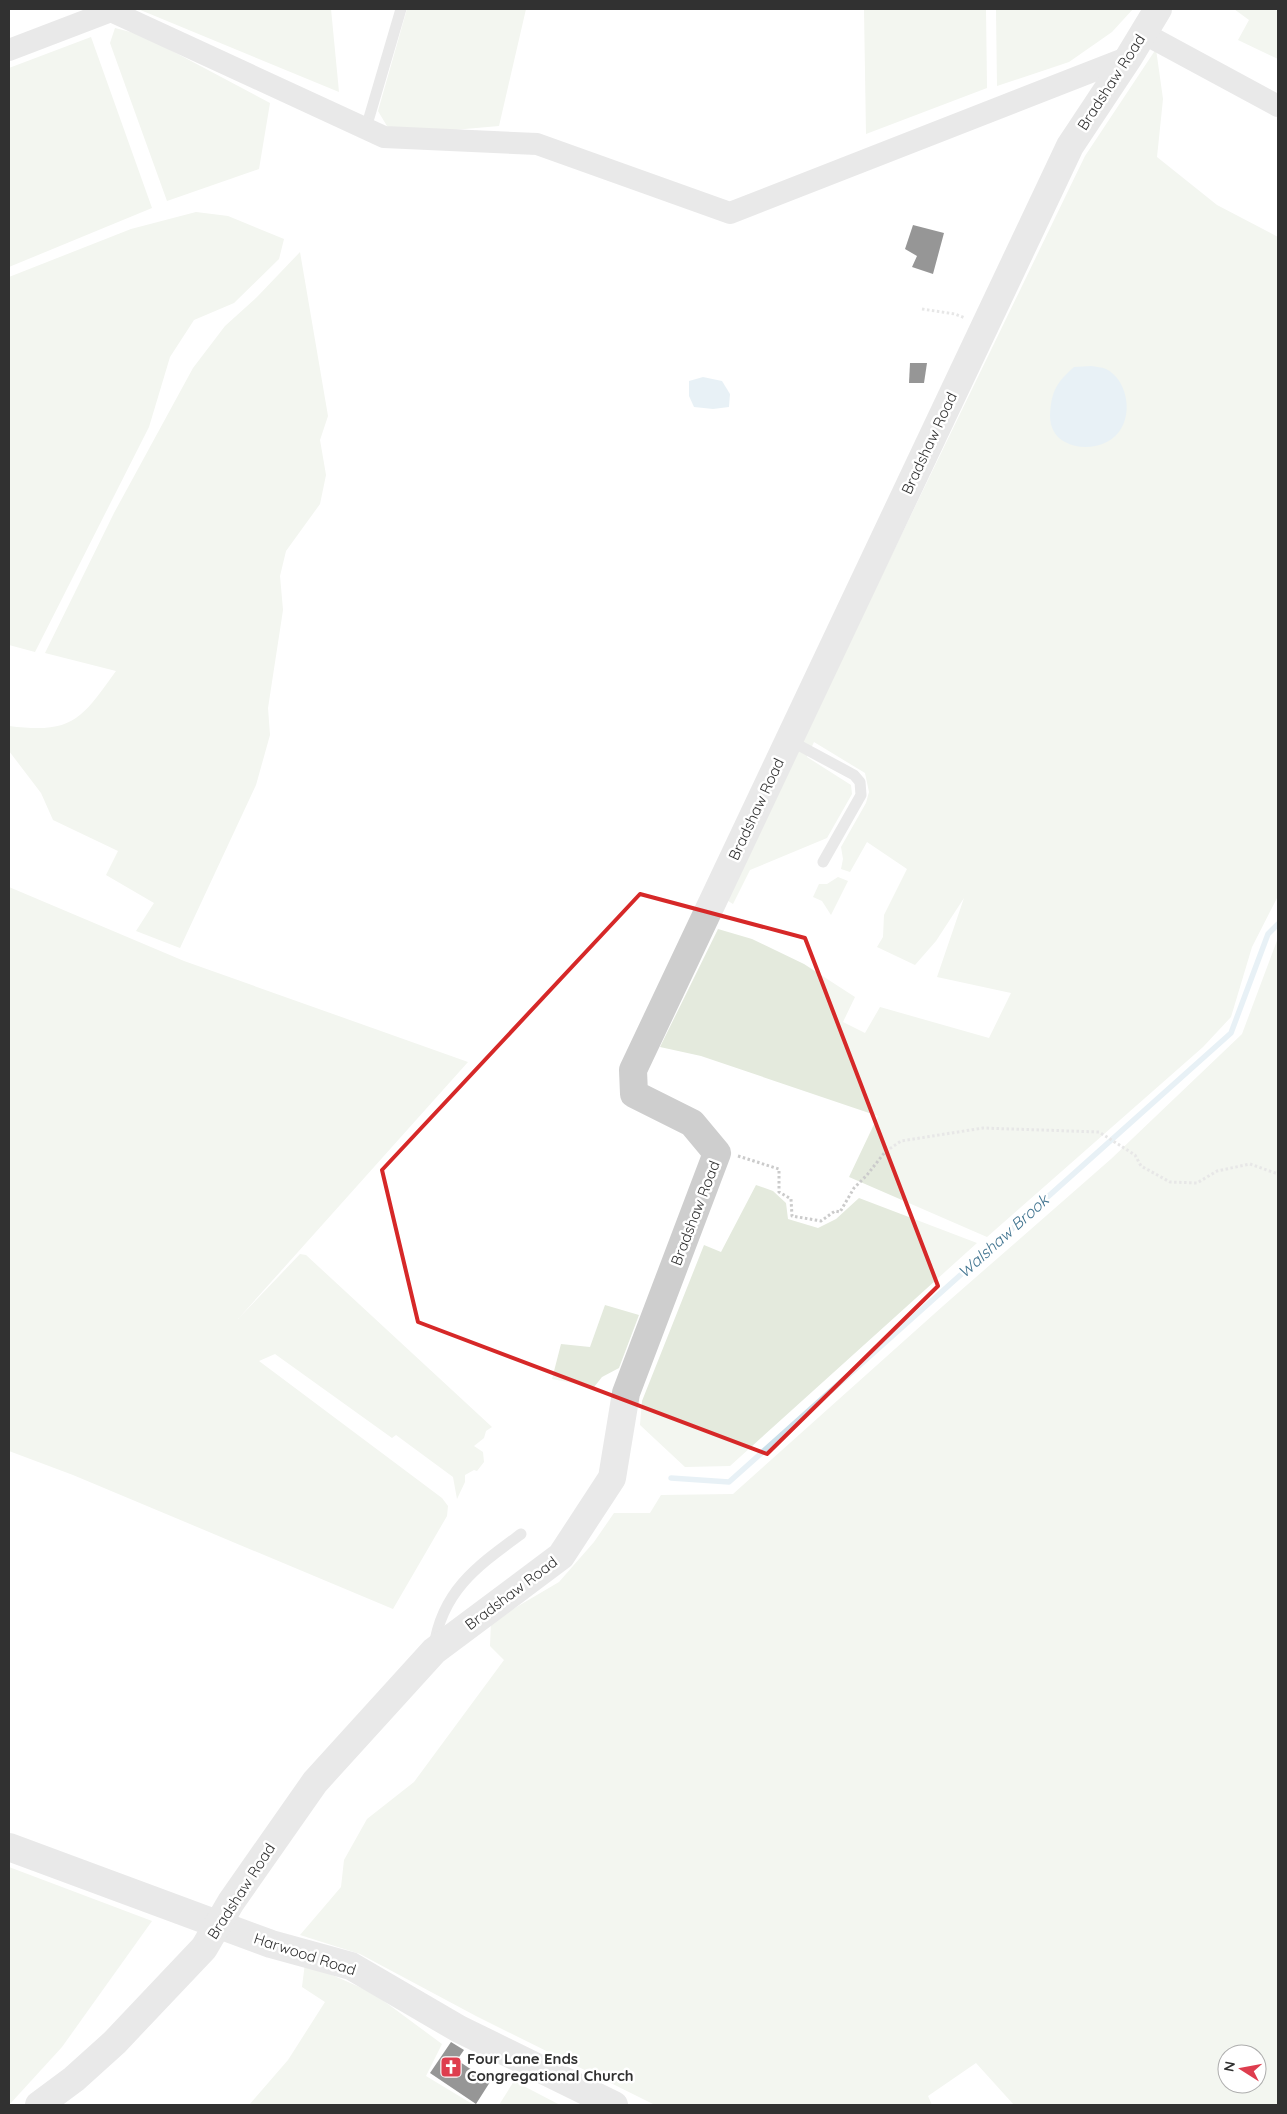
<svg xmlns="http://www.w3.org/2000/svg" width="1287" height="2114" font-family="Quicksand,sans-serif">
<rect width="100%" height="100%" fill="#fff"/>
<g fill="#e4eadd" fill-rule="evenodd">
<polygon points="138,9 331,9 339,92"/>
<polygon points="407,9 526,9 499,126 419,133 390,131 378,111"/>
<polygon points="864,9 986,9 987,88 866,134"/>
<polygon points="996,9 1133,9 1112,32 1069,62 997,86"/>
<polygon points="1234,9 1278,9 1278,59 1238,40 1249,20"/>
<polygon points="115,28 142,35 270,103 259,169 167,201 110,43"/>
<polygon points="91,37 152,208 9,267 9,68"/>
<polygon points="1156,49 1163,99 1157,157 1217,205 1278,237 1278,896 1252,947 1231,1017 1203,1047 987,1237 849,1177 878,1116 701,1056 660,1047 718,929 752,939 804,964 855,997 843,1022 865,1033 880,1007 989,1038 1011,993 937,977 964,898 936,941 915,965 877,947 883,937 884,915 907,869 867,842 850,872 841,869 843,859 841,847 866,803 869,792 865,773 814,742 807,757 851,785 852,794 827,838 750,870 733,904 725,899 1085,156"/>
<polygon points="196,212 228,216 284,239 279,259 234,303 194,320 170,357 149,427 35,652 9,645 9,277 131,229"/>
<path d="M300,252l28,164 -8,24 6,35 -6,29 -34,47 -6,25 3,34 -15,98 2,27 -14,50 -76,163 -44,-17 18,-28 -48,-28 12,-24 -65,-31 -12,-27 -32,-42v-25c63,8 72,-6 107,-55l-71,-18 69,-140 79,-145 32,-42 32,-29z"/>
<polygon points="838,877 848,881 831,915 822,901 813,897 819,884 827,884"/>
<polygon points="9,887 184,961 468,1062 238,1319 300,1254 306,1255 492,1427 486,1431 484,1438 474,1446 483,1452 484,1462 477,1471 474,1470 465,1475 465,1482 457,1499 453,1477 396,1435 392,1438 275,1354 259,1361 442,1498 448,1506 447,1516 393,1609 73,1475 9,1451"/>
<path d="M1278,938v1167h-264l-38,-42 -48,33 4,9h-277l-179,-89 -116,-62 -60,-19 41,-48 3,-27 23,-41 47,-37 90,-122 -14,-14 1,-24 68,-40 35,-40 20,-29h36l11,-18 72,-1 210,-188 168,-147 131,-125zM1227,2054h30v30h-30z"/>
<polygon points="756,1185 773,1191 786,1203 788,1219 818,1228 836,1219 859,1198 977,1243 730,1466 685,1467 640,1425 642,1401 704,1245 721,1252"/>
<polygon points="605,1305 639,1315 619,1368 602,1377 594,1387 552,1379 561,1344 590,1347"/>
<polygon points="9,1867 152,1921 62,2047 9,2105"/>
<polygon points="305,1963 373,1993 442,2044 426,2076 474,2105 249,2105 288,2060 325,2002 302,1987"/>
<polygon points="514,2081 560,2105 499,2105"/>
</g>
<g fill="#cde1eb">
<path d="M1091,366c5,1 11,1 15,3 20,10 26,40 16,58 -10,20 -39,25 -57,15 -10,-5 -15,-15 -15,-26 1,-24 6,-33 24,-49z"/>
<polygon points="703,377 722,381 730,394 729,407 713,409 694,407 689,396 689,381"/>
</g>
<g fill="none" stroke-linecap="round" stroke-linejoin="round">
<polyline stroke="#cde1eb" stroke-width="5.5" points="671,1478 729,1482 1231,1033 1268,934 1278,924"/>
</g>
<g fill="#181818">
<polygon points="913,225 944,233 933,274 912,267 917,256 905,249"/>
<polygon points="910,363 927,363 924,383 909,383"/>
<polygon points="451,2042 464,2050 457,2060 490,2082 476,2104 430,2073"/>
</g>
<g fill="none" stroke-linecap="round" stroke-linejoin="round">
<g stroke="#cbcbcb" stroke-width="3" stroke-dasharray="2.5 2.5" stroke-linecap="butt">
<polyline points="922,309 955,314 965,318"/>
<polyline points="738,1156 779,1169 779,1192 791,1199 792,1216 821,1221 835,1211 840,1212 854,1188 867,1175 885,1152 901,1141 983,1128 1099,1132 1135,1155 1141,1166 1170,1182 1197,1183 1217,1171 1250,1164 1278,1174"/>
</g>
<g stroke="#cecece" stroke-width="11">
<polyline points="366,128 401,9"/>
<polyline points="789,740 854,775 860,782 861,795 823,862"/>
<path d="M434,1647c8,-57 45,-82 87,-113"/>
</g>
<g stroke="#cecece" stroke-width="22">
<polyline points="1143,33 1278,106"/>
<polyline points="9,50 111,11 384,137 537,144 730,213 1129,57"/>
</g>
<g stroke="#cecece" stroke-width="28">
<polyline points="9,1847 271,1944 351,1966 459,2029 614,2105"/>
<polyline points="39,2105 74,2079 115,2042 204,1948 231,1902 315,1782 434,1651 561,1556 612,1478 626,1393 717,1153 692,1123 634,1094 633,1070 1070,146 1129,57 1158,9"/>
</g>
</g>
<path d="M0 0H1287V2114H0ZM640,894l165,44 133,348 -171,168 -349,-132 -36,-152z" fill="#fff" fill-opacity=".55" fill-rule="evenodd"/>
<path fill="none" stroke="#d62828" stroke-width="4" stroke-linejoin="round" d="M640,894l165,44 133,348 -171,168 -349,-132 -36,-152z"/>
<defs>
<g id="church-square" transform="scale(1.125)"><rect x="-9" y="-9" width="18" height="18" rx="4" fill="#de3d4e" stroke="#fff"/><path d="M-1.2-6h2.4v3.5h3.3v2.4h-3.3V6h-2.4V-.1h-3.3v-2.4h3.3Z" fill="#fff"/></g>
</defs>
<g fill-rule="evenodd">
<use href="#church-square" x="451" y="2067"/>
</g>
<g text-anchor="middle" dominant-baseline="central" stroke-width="5" stroke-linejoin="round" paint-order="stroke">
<g font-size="15" fill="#313131" stroke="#fff">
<text transform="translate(1111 82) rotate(-57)">Bradshaw Road</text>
<text transform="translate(929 443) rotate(-65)">Bradshaw Road</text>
<text transform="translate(756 809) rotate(-65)">Bradshaw Road</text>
<text transform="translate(695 1213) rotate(-69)">Bradshaw Road</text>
<text transform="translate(511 1593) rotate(-37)">Bradshaw Road</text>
<text transform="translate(241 1891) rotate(-57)">Bradshaw Road</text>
<text transform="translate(305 1954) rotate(18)">Harwood Road</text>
</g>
<g font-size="15" font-weight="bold" fill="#313131" stroke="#fff" text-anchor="start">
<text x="467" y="2058">Four Lane Ends<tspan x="467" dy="17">Congregational Church</tspan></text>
</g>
<g font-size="16" font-style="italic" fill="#417490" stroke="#fff">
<text transform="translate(1003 1236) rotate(-42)">Walshaw Brook</text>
</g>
</g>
<rect width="1287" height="2114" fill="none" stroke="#313131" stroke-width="20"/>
<g transform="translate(1242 2069) rotate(281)"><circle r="24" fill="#ffffff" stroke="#adadad"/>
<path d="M0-4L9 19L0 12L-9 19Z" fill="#de3d4e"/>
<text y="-8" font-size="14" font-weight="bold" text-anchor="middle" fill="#313131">N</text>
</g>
</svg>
